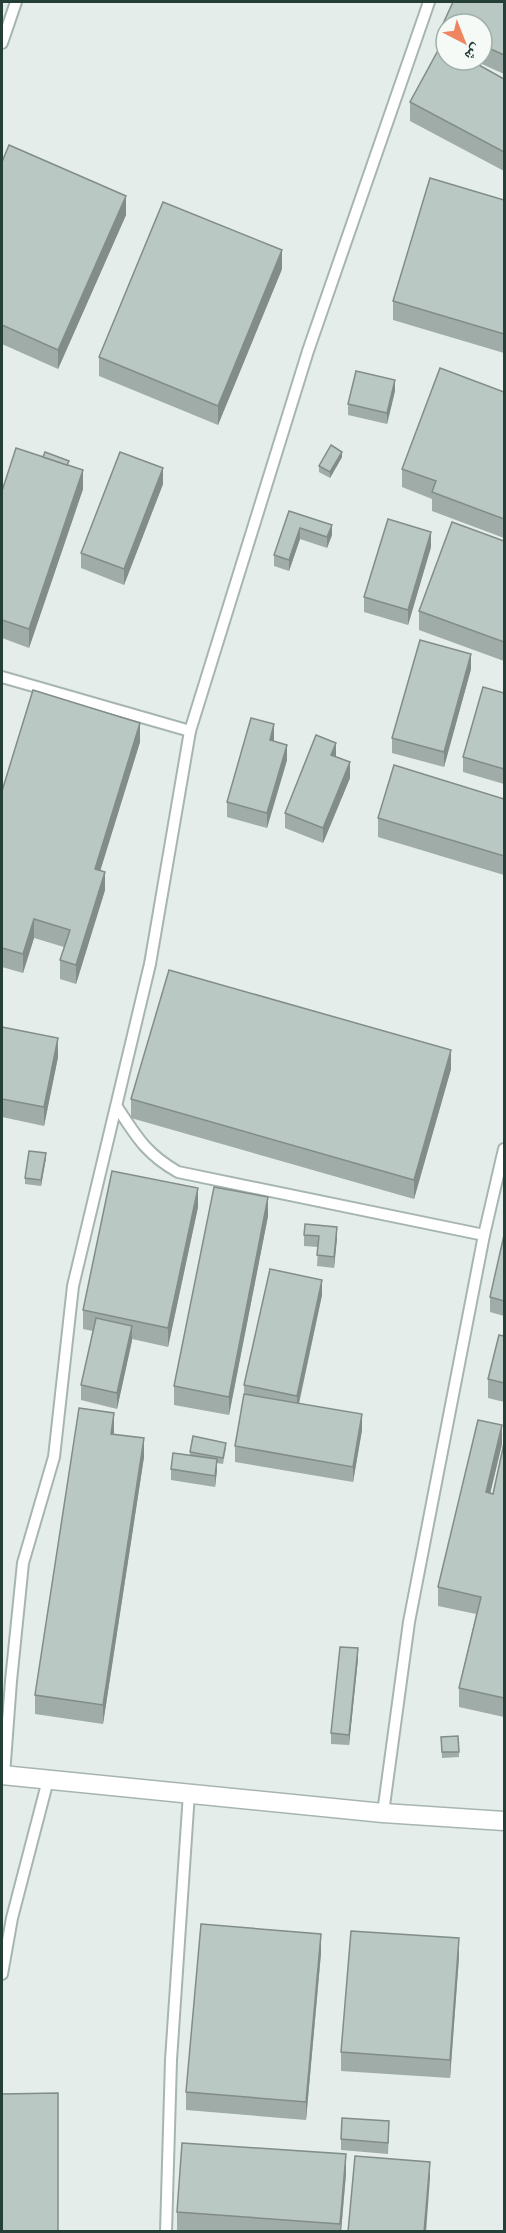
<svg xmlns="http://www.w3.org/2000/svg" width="506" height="2233" font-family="'Public Sans','Noto Naskh Arabic',sans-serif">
<rect width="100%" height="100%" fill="#e4ede9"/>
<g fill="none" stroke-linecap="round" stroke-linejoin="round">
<g stroke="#a7b5b0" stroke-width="14">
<g id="service">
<polyline points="2,43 16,2"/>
<polyline points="2,677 190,731"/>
<path d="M117,1107c19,29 29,47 61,65l306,63"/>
<polyline points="4,1775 11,1681 23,1563 54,1457 73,1286 150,964 190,731 308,351 429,2"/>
<polyline points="383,1813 409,1622 484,1235 504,1149"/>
<polyline points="2,1974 12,1918 48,1780"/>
<polyline points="166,2232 171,2060 189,1793"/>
</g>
</g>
<g stroke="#a7b5b0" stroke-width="21">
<polyline id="minor" points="2,1775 383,1813 504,1821"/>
</g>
<use href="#service" stroke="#fff" stroke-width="10"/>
<use href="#minor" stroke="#fff" stroke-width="18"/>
</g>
<g fill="#9faca7">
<polygon points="453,2 504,2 504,74 473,60 482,60 482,24 446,24 446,60 470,60 504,79 504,171 410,121 410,102 441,45 441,28"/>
<polygon points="2,162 126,215 58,369 2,344"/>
<polygon points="504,200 504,353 393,320 393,301"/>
<polygon points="282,269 218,425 99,376 99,357"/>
<polygon points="395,391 387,424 348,415 348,404"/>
<polygon points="504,392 504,538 432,511 432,499 402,487 402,469"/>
<polygon points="342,457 330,478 319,472 319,466"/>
<polygon points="69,466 83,489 29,648 2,638 2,491"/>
<polygon points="163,484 124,585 81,568 81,553"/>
<polygon points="289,511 332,535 327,548 300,539 289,571 274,566 274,555"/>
<polygon points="504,541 504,661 419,630 419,611"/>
<polygon points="431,547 408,625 364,612 364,597"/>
<polygon points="471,669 444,767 392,753 392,738"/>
<polygon points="504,693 504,784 463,772 463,757"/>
<polygon points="274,739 274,742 287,760 267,828 227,817 227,802"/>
<polygon points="140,742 100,870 105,890 76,984 60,979 60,960 64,947 34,938 23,973 2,967 2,791"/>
<polygon points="350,778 323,843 285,828 285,813"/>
<polygon points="504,799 504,875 378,837 378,818"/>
<polygon points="2,1027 58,1057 44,1126 2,1117"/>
<polygon points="451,1069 414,1199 131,1118 131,1099"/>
<polygon points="46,1158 41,1186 25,1184 25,1178"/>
<polygon points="198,1207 168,1347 132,1339 117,1409 81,1400 81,1385 93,1331 83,1329 83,1310"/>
<polygon points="268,1216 229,1415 174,1405 174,1386"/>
<polygon points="304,1235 337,1238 334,1268 317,1266 318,1247 304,1246"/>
<polygon points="504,1235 504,1316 490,1312 490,1297"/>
<polygon points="322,1295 299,1404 362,1430 353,1482 235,1462 235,1446 244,1394 244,1385"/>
<polygon points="504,1336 504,1402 488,1398 488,1379"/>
<polygon points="114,1434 144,1457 103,1724 35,1714 35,1695"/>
<polygon points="504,1443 504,1717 459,1707 459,1688 476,1614 438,1606 438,1587 502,1444 490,1493 493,1494"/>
<polygon points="226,1448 223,1464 217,1463 217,1470 215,1487 171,1480 171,1469 190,1455 190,1452"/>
<polygon points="358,1659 349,1745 331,1744 331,1733"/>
<polygon points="458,1736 459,1757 442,1758 441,1737"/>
<polygon points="321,1953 306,2120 186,2110 186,2092"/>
<polygon points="459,1957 450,2078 341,2071 341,2052"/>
<polygon points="389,2132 388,2154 341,2150 341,2139"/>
<polygon points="346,2173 341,2232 177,2231 177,2212"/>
</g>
<g fill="#828c88">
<polygon points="126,196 126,215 58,369 58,350"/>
<polygon points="282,250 282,269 218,425 218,406"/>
<polygon points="395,380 395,391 387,424 387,413"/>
<polygon points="342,452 342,457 330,478 330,472"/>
<polygon points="163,468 163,484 124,585 124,569"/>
<polygon points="83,470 83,489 29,648 29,629"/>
<polygon points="332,525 332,535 327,548 327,537"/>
<polygon points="300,528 300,539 289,571 289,560"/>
<polygon points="431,532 431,547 408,625 408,610"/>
<polygon points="471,654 471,669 444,767 444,752"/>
<polygon points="140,723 140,742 95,888 95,869"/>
<polygon points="274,724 274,739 270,756 270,740"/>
<polygon points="336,743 336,758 331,755"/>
<polygon points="287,745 287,760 267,828 267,813"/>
<polygon points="350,762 350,778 323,843 323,828"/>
<polygon points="105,872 105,890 76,984 76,965"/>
<polygon points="34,919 34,938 23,973 23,954"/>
<polygon points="58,1038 58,1057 44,1126 44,1107"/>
<polygon points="451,1050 451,1069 414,1199 414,1180"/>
<polygon points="46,1153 46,1158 41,1186 41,1180"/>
<polygon points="198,1188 198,1207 168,1347 168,1328"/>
<polygon points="268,1197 268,1216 229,1415 229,1397"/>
<polygon points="337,1227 337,1238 334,1268 334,1257"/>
<polygon points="322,1280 322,1295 297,1411 297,1396"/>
<polygon points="132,1326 132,1341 117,1409 117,1393"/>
<polygon points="114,1413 114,1432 111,1452 111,1434"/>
<polygon points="362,1414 362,1430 353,1482 353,1467"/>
<polygon points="502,1425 502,1444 486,1511 486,1492"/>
<polygon points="144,1438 144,1457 103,1724 103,1705"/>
<polygon points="217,1459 217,1470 215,1487 215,1476"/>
<polygon points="358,1648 358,1659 349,1745 349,1735"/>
<polygon points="321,1934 321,1953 306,2120 306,2102"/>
<polygon points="459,1938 459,1957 450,2078 450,2060"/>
<polygon points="346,2154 346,2173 341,2232 340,2232"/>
<polygon points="430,2162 430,2178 426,2232 424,2232"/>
</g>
<g fill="#b9c8c2" stroke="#828c88" stroke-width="1.5">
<polygon points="453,2 504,2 504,55 482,45 482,24 446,24 446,30 441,28"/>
<polygon points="441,45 446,47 446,60 470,60 504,79 504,152 410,102"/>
<polygon points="9,145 126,196 58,350 2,325 2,162"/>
<polygon points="430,178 504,200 504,334 393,301"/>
<polygon points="163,202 282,250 218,406 99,357"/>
<polygon points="440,368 504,392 504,519 432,492 436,481 402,469"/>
<polygon points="356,371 395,380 387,413 348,404"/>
<polygon points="331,445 342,452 330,472 319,466"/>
<polygon points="16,448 83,470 29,629 2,620 2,491"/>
<polygon points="45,452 69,461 67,465 43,457"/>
<polygon points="120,452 163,468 124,569 81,553"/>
<polygon points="289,511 332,525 327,537 300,528 289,560 274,555"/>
<polygon points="388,519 431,532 408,610 364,597"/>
<polygon points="452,522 504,541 504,642 419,611"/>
<polygon points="420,640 471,654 444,752 392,738"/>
<polygon points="483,687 504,693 504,769 463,757"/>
<polygon points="33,690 140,723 95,869 105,872 76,965 60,960 70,930 34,919 23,954 2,948 2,791"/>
<polygon points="251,718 274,724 270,740 287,745 267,813 227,802"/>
<polygon points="316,735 336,743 331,755 350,762 323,828 285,813"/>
<polygon points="394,765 504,799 504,856 378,818"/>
<polygon points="169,970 451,1050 414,1180 131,1099"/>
<polygon points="2,1027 58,1038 44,1107 2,1099"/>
<polygon points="29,1151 46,1153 41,1180 25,1178"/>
<polygon points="112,1171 198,1188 168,1328 83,1310"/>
<polygon points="214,1187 268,1197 229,1397 174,1386"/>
<polygon points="305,1224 337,1227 334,1257 317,1255 319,1236 304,1235"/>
<polygon points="504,1235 504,1301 490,1297"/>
<polygon points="270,1269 322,1280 297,1396 244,1385"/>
<polygon points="96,1318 132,1326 117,1393 81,1385"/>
<polygon points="499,1335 504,1336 504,1383 488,1379"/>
<polygon points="244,1394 362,1414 353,1467 235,1446"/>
<polygon points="79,1408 114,1413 111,1434 144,1438 103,1705 35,1695"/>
<polygon points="478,1420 502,1425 486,1492 493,1494 504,1443 504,1698 459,1688 481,1597 438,1587"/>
<polygon points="193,1436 226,1443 223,1458 190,1452"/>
<polygon points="173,1453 217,1459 215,1476 171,1469"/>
<polygon points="340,1647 358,1648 349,1735 331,1733"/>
<polygon points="458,1736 459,1752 442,1752 441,1737"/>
<polygon points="201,1924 321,1934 306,2102 186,2092"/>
<polygon points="351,1931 459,1938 450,2060 341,2052"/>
<polygon points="58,2093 58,2232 2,2232 2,2094"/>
<polygon points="342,2118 389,2121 388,2143 341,2139"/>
<polygon points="182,2143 346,2154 340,2224 177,2212"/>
<polygon points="355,2156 430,2162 424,2232 348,2232"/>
</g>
<rect width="506" height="2233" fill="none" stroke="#243f38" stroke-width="6"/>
<g transform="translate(464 42) rotate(138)"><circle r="28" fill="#f5faf7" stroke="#a1afab" stroke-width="1.5"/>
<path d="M0-4.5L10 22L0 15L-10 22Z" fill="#ef8560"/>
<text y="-9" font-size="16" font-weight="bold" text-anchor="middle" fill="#243f38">ش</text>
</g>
</svg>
